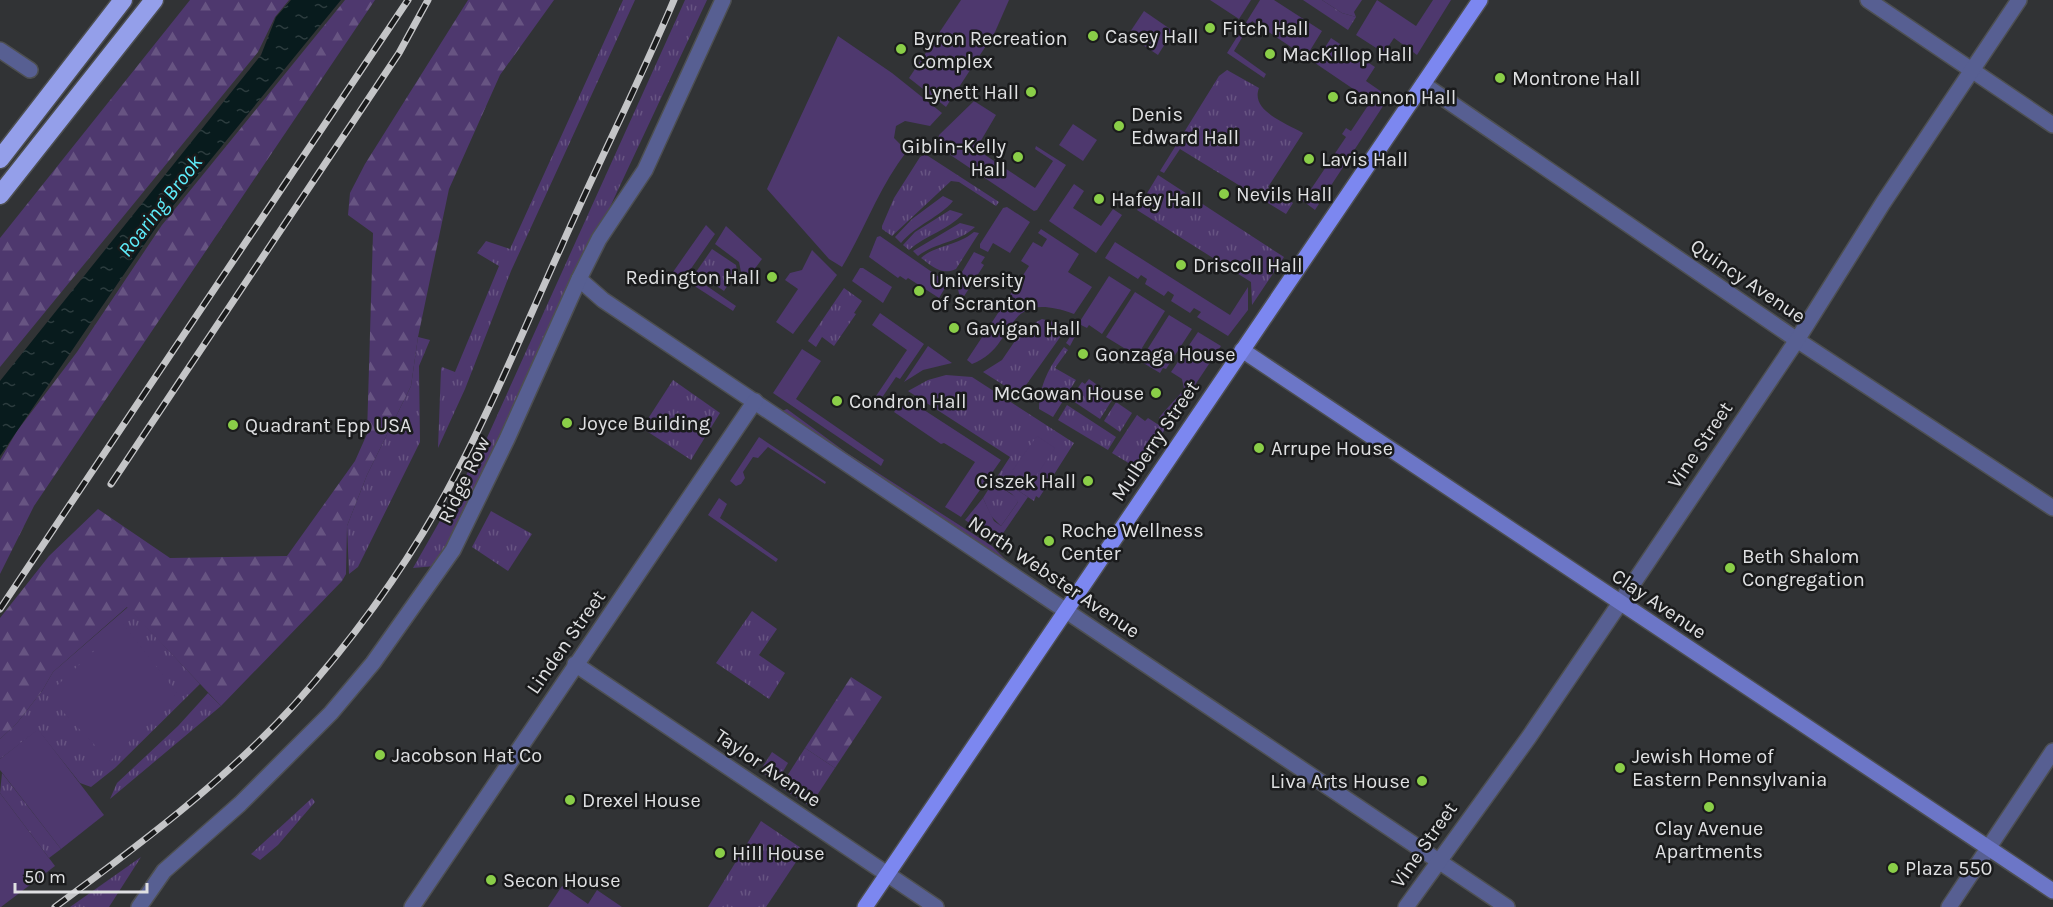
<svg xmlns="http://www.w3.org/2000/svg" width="2053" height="907" font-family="Karla,sans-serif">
<defs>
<pattern id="grass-tufts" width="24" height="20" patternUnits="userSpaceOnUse" patternTransform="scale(1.5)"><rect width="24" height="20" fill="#4e386e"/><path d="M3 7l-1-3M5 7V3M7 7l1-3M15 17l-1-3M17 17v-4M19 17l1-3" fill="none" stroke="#675482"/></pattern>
<pattern id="forest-firs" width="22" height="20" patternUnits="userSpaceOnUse" patternTransform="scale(1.5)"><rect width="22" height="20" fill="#4e386e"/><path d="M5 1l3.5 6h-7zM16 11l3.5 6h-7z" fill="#675482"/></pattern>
<pattern id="water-ripples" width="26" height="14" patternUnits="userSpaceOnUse" patternTransform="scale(1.5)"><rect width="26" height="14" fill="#081b1d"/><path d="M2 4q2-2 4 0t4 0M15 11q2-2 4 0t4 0" fill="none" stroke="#2c3c3e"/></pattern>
</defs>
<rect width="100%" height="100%" fill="#313335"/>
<g fill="url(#grass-tufts)">
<polygon points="623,0 635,0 511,271 465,389 438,448 441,369 442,367 455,372 499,266 477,253 486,241 510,249"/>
<polygon points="685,0 707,0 446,557 435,566 413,568 486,440"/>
<polygon points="1303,0 1322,0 1342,13 1356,17 1348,30"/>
<path d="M1227,70l32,18c-9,23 27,35 44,45l-35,54 25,16 -7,11 -106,-65 -16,24 -4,-2 59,-95z"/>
<polygon points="925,154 999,202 996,206 959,182 951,181 892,236 882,229 882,226 894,198 920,157"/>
<polygon points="1158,175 1284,257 1252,305 1251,282 1137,210"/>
<path d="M943,196l10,5c-13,16 -37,24 -52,42l-6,-6 17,-18z"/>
<path d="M950,210l13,4c-15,16 -37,21 -54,36l-6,-5 12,-13z"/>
<path d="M960,223l15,4c-17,16 -39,15 -57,29l-5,-5z"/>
<path d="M974,232l5,1 -23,36c-14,7 -24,-3 -35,-11 15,-13 36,-12 53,-26z"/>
<polygon points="712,249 736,265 737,271 724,291 696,272"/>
<polygon points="844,288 862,301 854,313 856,314 834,346 822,337 816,347 808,341"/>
<polygon points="1042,319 1068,326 1019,395 983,372 1002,360 1023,329"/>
<polygon points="418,337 430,340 419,366 420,442 358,567 349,574 347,526 367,475 411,386"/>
<path d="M1064,347l4,3 -13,18 21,12 -23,37 -14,-8c1,-26 10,-41 25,-62z"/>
<polygon points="946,375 972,377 1074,443 1039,498 1036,496 1034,501 997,477 1010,457 908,391 928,380"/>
<polygon points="1089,379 1114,397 1100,419 1070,399 1082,382 1085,384"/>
<polygon points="673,380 720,413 691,460 642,428"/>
<polygon points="1116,402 1132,413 1120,432 1104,421"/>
<polygon points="1067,405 1116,437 1108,450 1058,420"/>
<polygon points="1137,415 1145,421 1148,418 1165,429 1140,470 1112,453"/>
<polygon points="993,482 1017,498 1018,502 1001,526 991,516 983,498"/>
<polygon points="491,511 532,534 508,571 472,547"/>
<polygon points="128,607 200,684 115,768 91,787 80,783 38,730 0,759 0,739 17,723 42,691 53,672"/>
<polygon points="752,611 777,629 759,655 785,673 769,699 716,663"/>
<polygon points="208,693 221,706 110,799 117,783 178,726"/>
<polygon points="805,748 835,768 810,806 780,787"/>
<polygon points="772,752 788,763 777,782 760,771"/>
<polygon points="2,773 61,849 49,858 0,793"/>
<polygon points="312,798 315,802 278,845 260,860 251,854"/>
<polygon points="761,821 804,850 766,907 708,907"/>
<polygon points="141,857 109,907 70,907"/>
</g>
<g fill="url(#forest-firs)">
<polygon points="190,0 289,0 275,17 258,52 0,367 0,238"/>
<polygon points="345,0 375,0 34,506 0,574 0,460 17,431 77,352 162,225"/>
<polygon points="468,0 554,0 500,75 449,189 418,337 411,386 367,475 347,526 346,574 342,581 221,706 127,607 53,672 42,691 17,723 0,739 0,618 49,556 98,509 170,558 287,556 355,461 367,434 373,233 348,215 350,193 365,164"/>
<polygon points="851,677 882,697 835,768 805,748"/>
</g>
<g fill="#4e386e">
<polygon points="961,0 1009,0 995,32 946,107 909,78"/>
<polygon points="1210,0 1251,0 1239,19"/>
<polygon points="1260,0 1274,0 1322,31 1306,57 1252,21 1234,51 1266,74 1264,78 1227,53"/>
<polygon points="1322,0 1362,0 1354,12 1356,17 1342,13"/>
<polygon points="1377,0 1416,26 1433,0 1451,0 1417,55 1394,38 1384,53 1356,35"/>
<polygon points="1144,11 1173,31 1158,55 1128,35"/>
<path d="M838,36l54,37 50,40 -12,13 -25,-5 -9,5 -2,12 13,13c-28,36 -42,78 -65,116l-13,-8 -62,-70z"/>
<polygon points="1331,38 1375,67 1366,81 1389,97 1315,210 1303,201 1346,137 1342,134 1346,128 1351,131 1371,101 1315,63"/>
<polygon points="974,101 996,115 976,149 1035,188 1053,161 1035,149 1036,146 1066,165 1037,210 1034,211 937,146 939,135"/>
<polygon points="1073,124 1097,140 1083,161 1059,145"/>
<polygon points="1074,184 1084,191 1073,208 1101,226 1113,209 1122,215 1096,253 1049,221"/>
<polygon points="1007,207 1030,222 1010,253 993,243 988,252 980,248 980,244 1003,208"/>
<polygon points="706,225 715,234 688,273 736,306 733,311 673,272"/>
<polygon points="726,226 762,259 748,278 741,272 739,262 715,244"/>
<path d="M1041,229l38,25 -11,18 24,15 -18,27c-74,-27 -55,33 -102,50l-5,-4 62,-94 -8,-5 12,-19 9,5 5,-8 -9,-6z"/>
<polygon points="880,236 942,279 945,288 939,298 908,278 906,280 900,276 898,278 869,257 877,237"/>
<polygon points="1115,242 1230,315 1248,287 1248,310 1228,336 1197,317 1201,312 1194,308 1190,313 1171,301 1174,295 1168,291 1164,296 1145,284 1147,279 1141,275 1138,279 1105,258"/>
<polygon points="812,250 837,275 793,334 776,322 798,289 785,280 790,273 802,270"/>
<polygon points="974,252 985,257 981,263 984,265 961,301 956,282"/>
<polygon points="860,268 863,268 892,287 883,303 852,281"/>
<polygon points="1109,276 1131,290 1102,334 1089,325 1087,328 1081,325 1070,346 1066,343"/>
<polygon points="1135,292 1165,311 1137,356 1106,337"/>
<polygon points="880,313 924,344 900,379 896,377 879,402 874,399 907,350 872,325"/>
<polygon points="1169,315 1192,329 1166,369 1163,368 1160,373 1140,361"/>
<path d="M1198,332l23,14 -52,78 -10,-6c8,-11 17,-18 25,-29l-2,-10 -11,-7z"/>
<polygon points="928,346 952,363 923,370 904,382"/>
<polygon points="802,349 821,361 796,399 884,460 881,466 773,393"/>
<polygon points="904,397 1001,460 961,517 945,507 975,462 944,443 941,444 894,412"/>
<polygon points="787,409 847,453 992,546 1007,561 782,411"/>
<polygon points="1037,436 1055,448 1028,488 1010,474"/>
<polygon points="759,437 826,482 825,484 768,447 758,458 753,457 743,472 745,478 741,484 736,486 730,481"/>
<polygon points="997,477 1028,497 997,542 965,520 983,498 994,521 1001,526 1018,502 1012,494 993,482"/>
<polygon points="719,498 727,504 720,518 778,559 776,562 708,515"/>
<polygon points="123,624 177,693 110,761 47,695"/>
<polygon points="38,729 104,815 61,849 0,770 0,759"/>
<polygon points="0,793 55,866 1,907 0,907"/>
<polygon points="562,886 588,904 597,890 622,907 548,907"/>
</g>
<polygon fill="url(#water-ripples)" points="291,0 341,0 159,223 0,456 0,381 261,55 276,17"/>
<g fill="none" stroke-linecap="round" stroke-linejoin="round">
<g stroke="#4d4f51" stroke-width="18">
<g id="street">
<polyline points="1868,0 2053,125"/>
<polyline points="0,50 30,70"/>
<polyline points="1423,84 1797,340 2053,508"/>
<polyline points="579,279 603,300 1507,907"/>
<polyline points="575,664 936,907"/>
<polyline points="139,907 164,871 240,804 331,713 373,663 453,550 507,439 579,279 599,239 645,170 723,0"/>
<polyline points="412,907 755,401"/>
<polyline points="1406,907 1529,737 1620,603 1797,340 1883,203 2019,0"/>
<polyline points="1949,907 2053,751"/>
</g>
</g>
<g stroke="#4d4f51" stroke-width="18">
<polyline id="secondary" points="1242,350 2053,891"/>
</g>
<g stroke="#4d4f51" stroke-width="18">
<polyline id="primary" points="865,907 1480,0"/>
</g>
<g stroke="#4d4f51" stroke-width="21">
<g id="highway">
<polyline points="0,159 123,0"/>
<polyline points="0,195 154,0"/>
</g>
</g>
<use href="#street" stroke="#575f92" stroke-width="15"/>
<use href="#secondary" stroke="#6c76c7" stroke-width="15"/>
<use href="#primary" stroke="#7c87f0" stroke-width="15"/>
<use href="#highway" stroke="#949fea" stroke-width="18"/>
<g stroke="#c4c5c7" stroke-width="7">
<g id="rail">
<polyline points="111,484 399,53 428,0"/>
<polyline points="0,609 408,0"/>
<path d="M55,907c84,-62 170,-126 240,-203 62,-69 118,-147 161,-230 39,-74 71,-152 106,-229 36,-82 77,-162 112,-245"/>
</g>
</g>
<use href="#rail" stroke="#1a1b1c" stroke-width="4.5" stroke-dasharray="14" stroke-linecap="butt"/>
</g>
<g fill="#8ace48" stroke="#1a1b1c" stroke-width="2">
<circle cx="1210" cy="28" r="6"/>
<circle cx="1093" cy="36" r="6"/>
<circle cx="901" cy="49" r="6"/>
<circle cx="1270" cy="54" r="6"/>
<circle cx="1500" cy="78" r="6"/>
<circle cx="1031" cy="92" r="6"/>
<circle cx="1333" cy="97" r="6"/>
<circle cx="1119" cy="126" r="6"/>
<circle cx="1018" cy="157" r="6"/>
<circle cx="1309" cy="159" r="6"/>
<circle cx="1224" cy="194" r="6"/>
<circle cx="1099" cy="199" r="6"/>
<circle cx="1181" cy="265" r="6"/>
<circle cx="772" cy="277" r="6"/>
<circle cx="919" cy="291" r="6"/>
<circle cx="954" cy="328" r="6"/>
<circle cx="1083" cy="354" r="6"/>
<circle cx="1156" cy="393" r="6"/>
<circle cx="837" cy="401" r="6"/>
<circle cx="567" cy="423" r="6"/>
<circle cx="233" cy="425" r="6"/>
<circle cx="1259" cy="448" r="6"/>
<circle cx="1088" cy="481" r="6"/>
<circle cx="1049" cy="541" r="6"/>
<circle cx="1730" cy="568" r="6"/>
<circle cx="380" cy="755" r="6"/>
<circle cx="1620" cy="768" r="6"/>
<circle cx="1422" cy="781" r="6"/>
<circle cx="570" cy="800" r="6"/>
<circle cx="1709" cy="807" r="6"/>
<circle cx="720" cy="853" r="6"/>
<circle cx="1893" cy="868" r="6"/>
<circle cx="491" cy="880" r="6"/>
</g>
<g text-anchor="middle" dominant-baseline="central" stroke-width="5" stroke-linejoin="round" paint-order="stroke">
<g font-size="20" fill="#dfe0e2" stroke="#1a1b1c" text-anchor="start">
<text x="1222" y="28">Fitch Hall</text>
<text x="1105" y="36">Casey Hall</text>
<text x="913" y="38">Byron Recreation<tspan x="913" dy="23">Complex</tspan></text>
<text x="1282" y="54">MacKillop Hall</text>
<text x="1512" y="78">Montrone Hall</text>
<text x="1019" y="92" text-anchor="end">Lynett Hall</text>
<text x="1345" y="97">Gannon Hall</text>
<text x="1131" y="114">Denis<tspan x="1131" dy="23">Edward Hall</tspan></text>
<text x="1006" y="146" text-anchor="end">Giblin-Kelly<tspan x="1006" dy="23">Hall</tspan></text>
<text x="1321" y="159">Lavis Hall</text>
<text x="1236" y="194">Nevils Hall</text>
<text x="1111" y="199">Hafey Hall</text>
<text x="1193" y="265">Driscoll Hall</text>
<text x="760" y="277" text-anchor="end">Redington Hall</text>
<text x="931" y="280">University<tspan x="931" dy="23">of Scranton</tspan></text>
<text x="966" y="328">Gavigan Hall</text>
<text x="1095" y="354">Gonzaga House</text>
<text x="1144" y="393" text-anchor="end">McGowan House</text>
<text x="849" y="401">Condron Hall</text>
<text x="579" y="423">Joyce Building</text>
<text x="245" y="425">Quadrant Epp USA</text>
<text x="1271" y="448">Arrupe House</text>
<text x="1076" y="481" text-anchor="end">Ciszek Hall</text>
<text x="1061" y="530">Roche Wellness<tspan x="1061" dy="23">Center</tspan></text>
<text x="1742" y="556">Beth Shalom<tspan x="1742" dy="23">Congregation</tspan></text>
<text x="392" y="755">Jacobson Hat Co</text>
<text x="1632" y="756">Jewish Home of<tspan x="1632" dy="23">Eastern Pennsylvania</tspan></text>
<text x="1410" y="781" text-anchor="end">Liva Arts House</text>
<text x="582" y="800">Drexel House</text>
<text x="1709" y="828" text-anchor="middle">Clay Avenue<tspan x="1709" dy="23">Apartments</tspan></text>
<text x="732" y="853">Hill House</text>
<text x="1905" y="868">Plaza 550</text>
<text x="503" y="880">Secon House</text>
</g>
<g font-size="20" fill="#dfe0e2" stroke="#1a1b1c">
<text transform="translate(1748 281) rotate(34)">Quincy Avenue</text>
<text transform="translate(1155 441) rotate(-56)">Mulberry Street</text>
<text transform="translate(1700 445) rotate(-56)">Vine Street</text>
<text transform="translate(464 480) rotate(-64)">Ridge Row</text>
<text transform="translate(1054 577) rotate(34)">North Webster Avenue</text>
<text transform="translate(1659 604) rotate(34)">Clay Avenue</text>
<text transform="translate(566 642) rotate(-55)">Linden Street</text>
<text transform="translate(768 768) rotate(34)">Taylor Avenue</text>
<text transform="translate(1424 845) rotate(-55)">Vine Street</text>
</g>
<g font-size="21" font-style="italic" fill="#5eedfb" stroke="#1a1b1c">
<text transform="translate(160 206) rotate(-52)">Roaring Brook</text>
</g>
</g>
<path d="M15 883v9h132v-9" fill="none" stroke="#dfe0e2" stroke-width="3"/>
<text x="24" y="883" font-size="18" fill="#dfe0e2" stroke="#1a1b1c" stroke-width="4.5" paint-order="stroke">50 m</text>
</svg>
